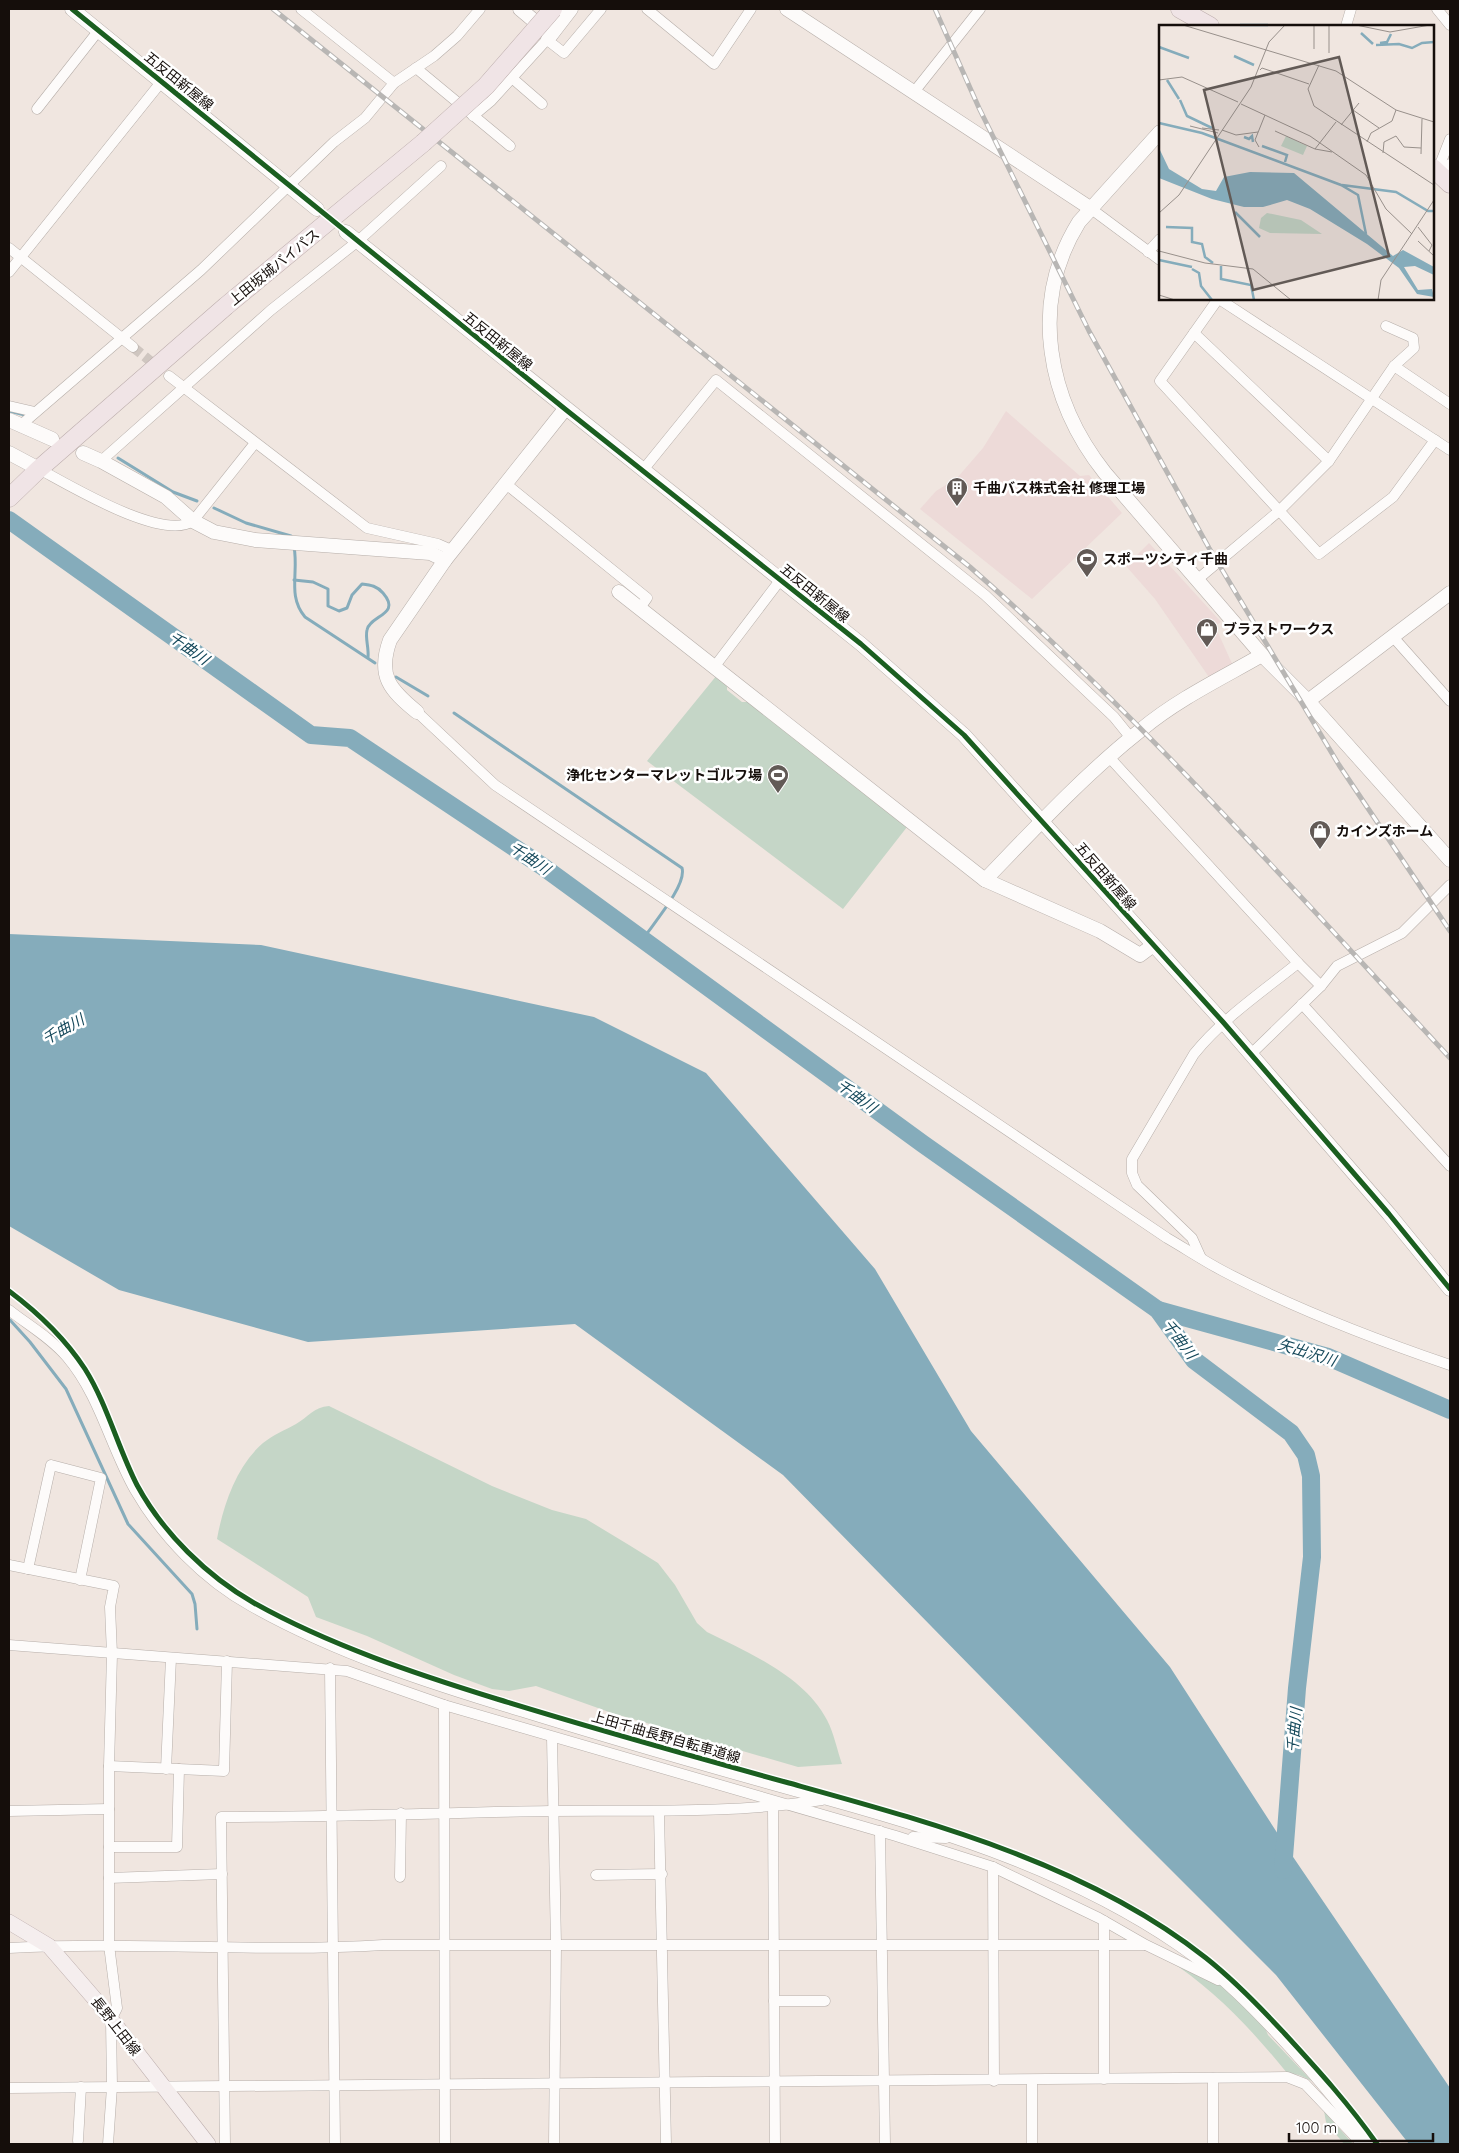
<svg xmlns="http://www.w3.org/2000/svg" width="1459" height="2153" font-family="Quicksand,'Noto Sans JP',sans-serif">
<rect width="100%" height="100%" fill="#f0e6e0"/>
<g fill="#eddad8">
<polygon points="1006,411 1080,476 1089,475 1122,513 1032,599 920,509 936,491 957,478 983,448"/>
<polygon points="1149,543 1221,622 1215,626 1234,668 1211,680 1155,599 1126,566"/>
</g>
<g fill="#c5d6c7">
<polygon points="717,675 727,684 727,690 742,702 748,702 907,827 843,909 647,761"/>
<path d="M329,1406l163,80 60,24 34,9 43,26 29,18 17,22 22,38 10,9c42,21 97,44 120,88 7,13 10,30 15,44l-44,3 -186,-54 -76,-27 -27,5 -17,-2 -38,-14 -87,-39 -51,-19 -8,-20 -91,-58c6,-33 19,-73 46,-96 10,-8 22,-13 33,-19 12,-7 18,-17 33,-18z"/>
<path d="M1167,1959l55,26 41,38 5,12 44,46 -13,-6 -12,-2c-34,-42 -73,-84 -120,-114z"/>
<polygon points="1324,2111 1353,2144 1344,2144 1326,2122"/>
</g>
<polygon fill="#85acbb" points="9,934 261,945 594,1017 706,1073 875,1269 971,1431 1170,1667 1287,1848 1450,2088 1450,2144 1409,2144 1276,1975 1128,1827 783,1475 575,1324 308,1342 119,1290 9,1226"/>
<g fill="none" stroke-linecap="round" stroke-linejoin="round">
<g stroke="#85acbb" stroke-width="3">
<polyline points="9,411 25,415"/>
<polyline points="118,458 173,492 197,501"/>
<polyline points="214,508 246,523 291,536"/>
<path d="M294,547c5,25 -7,49 11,70l70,46"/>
<path d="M294,580l19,2 15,7v17l11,5 8,-3 5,-13 10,-11c9,1 15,2 21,9 19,22 -13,22 -16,37 -2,8 2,18 1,27"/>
<polyline points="396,677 428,696"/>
<path d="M454,713l228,155c5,17 -29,56 -39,71"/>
<polyline points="10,1320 30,1342 66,1389 128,1524 192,1594 195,1604 197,1629"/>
</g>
<g stroke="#85acbb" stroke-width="18">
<polyline points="9,520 311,735 350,738 542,866 923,1144 1158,1310 1194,1360 1291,1433 1306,1455 1311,1476 1312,1557 1297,1688 1283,1870"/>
<polyline points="1158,1310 1328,1357 1450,1410"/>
</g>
<polyline stroke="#cfc6c0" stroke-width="10" stroke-dasharray="10 5" stroke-linecap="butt" points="133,347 160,369"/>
<g stroke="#b6aea9" stroke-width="11">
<g id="street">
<polyline points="301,9 394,83"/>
<polyline points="647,9 714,64 751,9"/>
<polyline points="1437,9 1450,25"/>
<polyline points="1346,26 1351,9"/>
<polyline points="546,39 564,53 601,9"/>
<polyline points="416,68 510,146"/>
<polyline points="512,78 542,104"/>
<polyline points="914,92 980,9"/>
<polyline points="37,109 99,30"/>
<polyline points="473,116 491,101 551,35"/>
<polyline points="1437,172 1450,139"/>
<polyline points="1437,172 1450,164"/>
<polyline points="1090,208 1160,260"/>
<polyline points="9,248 133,347"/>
<polyline points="1148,252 1160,239"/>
<polyline points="9,272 162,81"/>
<polyline points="1218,299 1160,381 1319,554 1393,497 1435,440"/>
<polyline points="1219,299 1450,450"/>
<polyline points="1386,326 1413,338 1414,348 1394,366"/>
<polyline points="1194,333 1329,461"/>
<polyline points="169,376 367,528 438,544 454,551"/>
<polyline points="9,406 35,412"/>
<polyline points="21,425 201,270 334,142 365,118 394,83 434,56 457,36 480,9"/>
<polyline points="101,461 271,310 358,241 441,166"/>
<path d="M39,469c30,16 124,73 154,52l62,-78"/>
<polyline points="643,470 716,380 985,595 1114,717 1131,738"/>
<polyline points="506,484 647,598 640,608"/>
<polyline points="1198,579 1279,511 1329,461 1394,366 1450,404"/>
<polyline points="1394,638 1450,701"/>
<polyline points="715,666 781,579"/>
<path d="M417,712l78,73 672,453c19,11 37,23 56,33 72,38 151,68 227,94"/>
<polyline points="1109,757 1298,963 1321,986"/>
<polyline points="1302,1004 1450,1166"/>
<polyline points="1250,1055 1321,986 1337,966 1402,933 1450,885"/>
<path d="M1201,1258l-9,-20 -55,-53 -5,-12v-14l62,-105c29,-36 68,-62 104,-91"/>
<path d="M9,1310c19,15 42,28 58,47 33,39 43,89 68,133 27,47 69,90 116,116 85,48 179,78 272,106 100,31 202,60 304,88 123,34 245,73 352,146 41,28 77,65 110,101 28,31 55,62 79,97"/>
<polyline points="9,1565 114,1586 110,1607 112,1654 109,1766 109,1945 117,2008 111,2020 112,2087 108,2144"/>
<polyline points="28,1569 51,1465 101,1478 80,1580"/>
<polyline points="9,1645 347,1671 444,1705 896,1836 993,1867 1099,1918 1146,1945 1218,1980"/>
<polyline points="330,1668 335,2144"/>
<polyline points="444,1705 445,2144"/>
<polyline points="552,1737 556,1945 554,2144"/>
<polyline points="109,1766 224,1771 227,1661"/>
<polyline points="166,1769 171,1658"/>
<polyline points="773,1807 775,2144"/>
<polyline points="9,1811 109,1809"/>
<polyline points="659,1812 666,2144"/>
<polyline points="880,1831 885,2144"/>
<polyline points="913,1837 946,1838"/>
<polyline points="109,1847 177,1847 179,1769"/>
<polyline points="993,1867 994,2081"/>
<polyline points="596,1875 662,1874"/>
<polyline points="400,1877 401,1813"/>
<polyline points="109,1878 222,1874"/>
<path d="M9,1948c125,-7 250,5 374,-3h762"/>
<polyline points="774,2001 825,2001"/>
<polyline points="1213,2078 1213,2144"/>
<polyline points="1104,2079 1104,1921"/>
<polyline points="9,2088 1287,2077 1305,2084 1362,2144"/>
<polyline points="78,2141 81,2087"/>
<path d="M225,2144l-4,-327c109,0 219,-4 329,-6 91,-1 181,3 272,-11"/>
<polyline points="1032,2144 1032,2080"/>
</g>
</g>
<g stroke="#b6aea9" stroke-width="15">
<g id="secondary">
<polyline points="72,9 317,209"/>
<polyline points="520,9 551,35 571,9"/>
<polyline points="787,9 1090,208"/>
<path d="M1160,132l-81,90c-51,82 -31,179 26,251l157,182 46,46 142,159"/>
<polyline points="346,232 861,644 964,735 1223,1022 1389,1214 1450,1289"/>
<polyline points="9,420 52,439"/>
<polyline points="9,453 39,469"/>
<polyline points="83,453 101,461 166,497 193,521 214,532 255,540 430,553 445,560"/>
<polyline points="619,592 985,880 1100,931 1140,955 1152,946"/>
<polyline points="1308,701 1450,593"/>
<path d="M417,712c-27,-22 -40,-36 -27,-72l55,-80 120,-151"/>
<path d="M985,880c50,-52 100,-106 157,-151 36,-30 80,-51 120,-74"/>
</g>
</g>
<g stroke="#bdaead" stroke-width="16">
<polyline id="primary" points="9,1922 49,1946 100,2005 208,2144"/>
</g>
<g stroke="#bdaead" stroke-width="19">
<g id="highway">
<polyline points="1180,9 1210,26"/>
<polyline points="1433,168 1450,184"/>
<polyline points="9,498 39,469 226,306 423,143"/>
</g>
</g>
<use href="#street" stroke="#fdfbfa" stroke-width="10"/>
<use href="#secondary" stroke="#fdfbfa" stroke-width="14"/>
<use href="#primary" stroke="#f5eeee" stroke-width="15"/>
<use href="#highway" stroke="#f0e4e6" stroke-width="18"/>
<g stroke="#b8b6b4" stroke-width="5">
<g id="rail">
<path d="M273,9l697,558c172,151 324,323 480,491"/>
<polyline points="935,9 979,108 1089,331 1209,548 1339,765 1450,931"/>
</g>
</g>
<use href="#rail" stroke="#fff" stroke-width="3" stroke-dasharray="9" stroke-linecap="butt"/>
<g stroke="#bdaead" stroke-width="19" stroke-linecap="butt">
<polyline id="highway-bridge" points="423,143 486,86 553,9"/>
</g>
<use href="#highway-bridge" stroke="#f0e4e6" stroke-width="18"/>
<g stroke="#fff" stroke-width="8">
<g id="cycleway">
<polyline points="72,9 565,409 861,644 964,735 1223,1022 1389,1214 1450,1289"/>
<path d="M9,1291c28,21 57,49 76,78 22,35 33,79 52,116 26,48 70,91 117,118 75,42 162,71 243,96 97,30 194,57 292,84 144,40 298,81 417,175 29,23 55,50 79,76 33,36 64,70 92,110"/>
</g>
</g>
<use href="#cycleway" stroke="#1b5e20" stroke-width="5"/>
</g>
<defs>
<g id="building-pin" transform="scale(1.125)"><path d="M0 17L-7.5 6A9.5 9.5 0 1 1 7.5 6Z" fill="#625a56" stroke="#fff"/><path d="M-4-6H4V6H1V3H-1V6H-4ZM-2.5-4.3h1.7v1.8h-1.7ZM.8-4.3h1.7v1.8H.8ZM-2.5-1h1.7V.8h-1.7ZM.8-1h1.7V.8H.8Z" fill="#fff"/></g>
<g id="stadium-pin" transform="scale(1.125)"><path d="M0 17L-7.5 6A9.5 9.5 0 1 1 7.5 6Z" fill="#625a56" stroke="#fff"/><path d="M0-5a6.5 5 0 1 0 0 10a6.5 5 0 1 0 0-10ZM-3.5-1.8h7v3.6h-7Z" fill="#fff"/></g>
<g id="shop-pin" transform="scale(1.125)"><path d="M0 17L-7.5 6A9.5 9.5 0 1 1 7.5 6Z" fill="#625a56" stroke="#fff"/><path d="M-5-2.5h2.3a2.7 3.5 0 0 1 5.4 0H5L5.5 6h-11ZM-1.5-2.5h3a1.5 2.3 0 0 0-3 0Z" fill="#fff"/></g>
</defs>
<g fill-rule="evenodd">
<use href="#building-pin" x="957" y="488"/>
<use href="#stadium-pin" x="1087" y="559"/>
<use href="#shop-pin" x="1207" y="629"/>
<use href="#stadium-pin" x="778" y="775"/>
<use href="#shop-pin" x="1320" y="831"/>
</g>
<g text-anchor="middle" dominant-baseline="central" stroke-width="5" stroke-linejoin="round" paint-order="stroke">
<g font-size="14" fill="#150e0b" stroke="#fff">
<text transform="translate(179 81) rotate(39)">五反田新屋線</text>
<text transform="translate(274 267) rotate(-39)">上田坂城バイパス</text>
<text transform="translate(498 341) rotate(39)">五反田新屋線</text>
<text transform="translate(815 593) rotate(39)">五反田新屋線</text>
<text transform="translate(1106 876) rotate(49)">五反田新屋線</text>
<text transform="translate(666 1737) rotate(16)">上田千曲長野自転車道線</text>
<text transform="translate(116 2026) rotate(52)">長野上田線</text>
</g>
<g font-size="14" font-weight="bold" fill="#150e0b" stroke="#fff" text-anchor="start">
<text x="973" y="488">千曲バス株式会社 修理工場</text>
<text x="1103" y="559">スポーツシティ千曲</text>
<text x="1223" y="629">ブラストワークス</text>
<text x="762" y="775" text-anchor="end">浄化センターマレットゴルフ場</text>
<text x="1336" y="831">カインズホーム</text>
</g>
<g font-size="15" font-style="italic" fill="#16495b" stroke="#fff">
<text transform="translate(189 648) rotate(35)">千曲川</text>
<text transform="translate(530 858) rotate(34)">千曲川</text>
<text transform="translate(63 1029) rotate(-29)">千曲川</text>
<text transform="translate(857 1096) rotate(36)">千曲川</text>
<text transform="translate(1180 1339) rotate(53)">千曲川</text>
<text transform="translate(1307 1352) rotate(17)">矢出沢川</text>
<text transform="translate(1294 1730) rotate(-85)">千曲川</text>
</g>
</g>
<g transform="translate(1159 25)">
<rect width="275" height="275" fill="#f0e6e0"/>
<path d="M127,111l21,10 -4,9 -22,-9zM108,188l34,7 21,14 -52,-1 -11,-5 2,-10z" fill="#c5d6c7"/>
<path d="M0,123l10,21 33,20 14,2 8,-14 26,-5 44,1 99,83 10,-6 31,17v8l-19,-9 -11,1 14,23 14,-1 2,8 -17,-3 -18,-26 -32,-24 -57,-35 -23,-9 -24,7h-19l-32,-8 -53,-21z" fill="#85acbb"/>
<path fill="none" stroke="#85acbb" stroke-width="2.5" d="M81,0h28M202,8l12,11M221,18l7,-1 4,-8M217,20l23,-1 13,4 10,-5 12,-1M0,22l30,11M75,31l20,9M8,55l12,19M21,75l7,16 25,12M0,98l43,10 139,52 17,10 8,39M85,112l5,2 3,-3 1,6M103,121l25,9 -2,7M183,160l54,7 32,19h6M76,187l25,25M7,202l26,1v14l10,2 3,13 8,6M0,235l33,7M62,241v13l30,6 3,15M33,244l7,4 2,13 11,14"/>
<path fill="none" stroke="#98908b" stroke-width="1" d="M24,0l153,46 60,39 38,12M197,0l34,7 40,-7M155,24v-24M170,28v-28M160,40l-11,24 6,17 120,79M101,45l2,-2 47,16M0,55l23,-3 56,25M82,79l69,32 56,39 20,34 26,25M194,85l26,18M182,100l18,-22M31,101l28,7M43,103l17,2M63,105l14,5 22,-3M116,106l40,18 17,3M208,117l4,-9 21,-12 4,-11M100,122l-4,-7 10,-25M156,124l21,-27M224,128l1,-11 12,-6 8,11 17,1M262,129l1,-35M0,188l20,-18 72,-108 18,-45 16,-17M259,202l14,18 -3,6M259,216l16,15M0,226l46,12 48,6 38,31M0,270l16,5M219,275l3,-20 53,-80"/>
<path fill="#625a56" fill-opacity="0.15" stroke="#625a56" stroke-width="2.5" d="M180,32l50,199 -136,34 -49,-200z"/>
<rect width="275" height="275" fill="none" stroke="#150e0b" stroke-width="2.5"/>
</g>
<rect width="1459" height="2153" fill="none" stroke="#150e0b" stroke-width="20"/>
<path d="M1289 2133v8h144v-8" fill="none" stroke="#150e0b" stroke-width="2.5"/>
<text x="1296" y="2133" font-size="15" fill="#150e0b" stroke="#ffffff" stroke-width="4" paint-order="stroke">100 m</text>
</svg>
